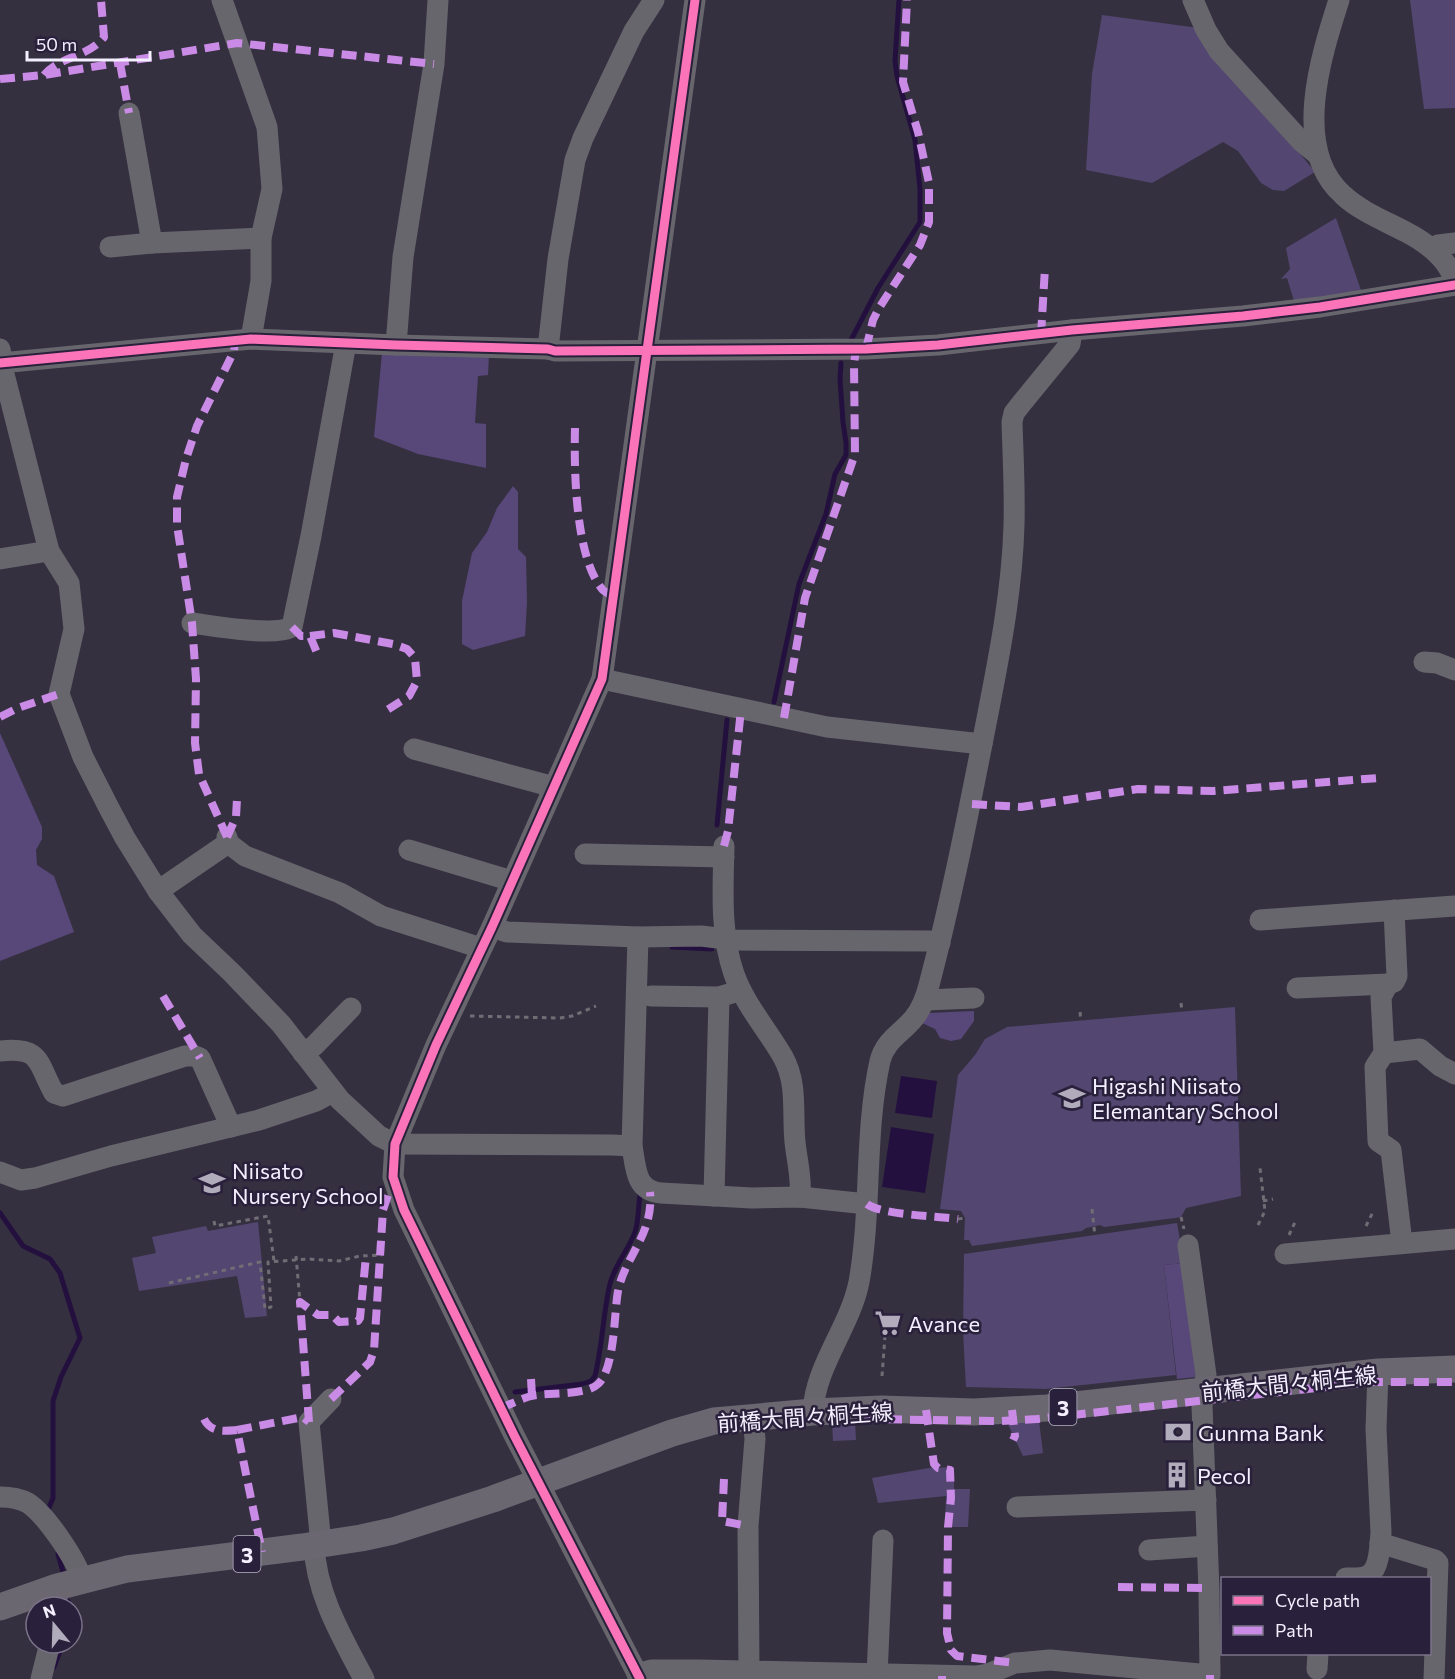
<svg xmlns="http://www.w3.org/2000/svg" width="1455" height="1679" font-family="Commissioner,'Noto Sans JP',sans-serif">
<rect width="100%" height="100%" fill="#353040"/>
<g fill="#534670">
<polygon points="1410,0 1455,0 1455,108 1424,109"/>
<polygon points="1102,15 1199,28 1315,172 1284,191 1273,190 1261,183 1238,151 1223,142 1152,183 1086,170 1092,74"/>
<polygon points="1336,218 1362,293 1295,304 1287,278 1281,279 1290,269 1286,248"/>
<polygon points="1235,1007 1241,1196 1186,1208 1181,1217 1175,1218 1104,1227 1100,1225 1086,1228 1082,1231 972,1246 969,1240 964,1240 965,1218 961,1211 940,1209 958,1075 975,1055 985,1039 1007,1027"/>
<polygon points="258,1222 267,1316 245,1318 237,1276 139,1291 132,1258 156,1253 152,1237 206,1226 208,1231"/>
<polygon points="1177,1223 1184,1263 1164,1265 1176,1375 1045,1389 966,1387 963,1332 964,1254"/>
<polygon points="832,1421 855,1421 856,1440 833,1441"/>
<polygon points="1039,1421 1043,1453 1023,1456 1007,1422"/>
<polygon points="954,1467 954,1489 970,1489 968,1527 945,1527 946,1496 878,1503 872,1478 929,1468"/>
</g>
<g fill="#584779">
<polygon points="382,353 489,354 488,375 478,376 475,423 486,424 486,468 418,454 374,437"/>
<polygon points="513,486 518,492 518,549 526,557 527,602 525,636 473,650 462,644 462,601 472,553 487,532 497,508"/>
<polygon points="0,733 42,827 42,839 36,850 37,865 54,876 74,932 0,961"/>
<polygon points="974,1011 974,1021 961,1039 951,1041 940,1038 935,1029 922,1023 928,1013"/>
<polygon points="1184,1263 1196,1377 1177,1379 1164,1265"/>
</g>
<g fill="#23103e">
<polygon points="901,1076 937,1081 932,1118 895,1113"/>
<polygon points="891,1127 934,1134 925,1193 882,1187"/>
</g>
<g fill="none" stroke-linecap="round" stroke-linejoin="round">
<g stroke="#23103e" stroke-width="5">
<polyline points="850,342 878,288 920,222 920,189 915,140 897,76 895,61 899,0"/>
<polyline points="774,702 799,584 826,514 835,474 846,455 846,443 843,422 840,379 841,363"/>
<polyline points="717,825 727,720"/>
<polyline points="672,947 712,949"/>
<polyline points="0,1213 23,1246 50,1259 60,1273 80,1338 61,1377 53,1401 53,1498 48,1510"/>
<path d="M515,1392l67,-8 9,-3 4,-5c7,-29 8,-59 14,-88 4,-21 19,-37 26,-56 4,-12 3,-25 5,-37"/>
<polyline points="58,1554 63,1572"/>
<polyline points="68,1601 68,1607"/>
<polyline points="54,1667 63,1643"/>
</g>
<g stroke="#706d75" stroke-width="3" stroke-dasharray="4.5 4.5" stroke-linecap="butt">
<polyline points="1181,1003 1182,1011"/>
<polyline points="1080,1012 1081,1021"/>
<polyline points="470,1016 560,1018 572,1016 596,1006"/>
<polyline points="1263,1201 1273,1199"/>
<polyline points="1092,1209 1095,1236"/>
<polyline points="1181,1217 1184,1229"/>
<polyline points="958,1219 965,1218"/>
<polyline points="214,1221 215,1226 268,1216 274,1261"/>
<polyline points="1258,1225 1265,1211 1260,1168"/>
<polyline points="1366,1226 1374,1210"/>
<polyline points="1289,1235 1296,1220"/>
<polyline points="296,1256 300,1302"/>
<polyline points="169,1283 260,1262 265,1309 271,1307 268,1262 308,1259 339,1261 360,1256 382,1255"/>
<polyline points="882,1376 885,1336"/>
</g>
<g stroke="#68666d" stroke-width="21">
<polyline points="222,0 267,127 272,189 261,238 261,281 251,339"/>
<polyline points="1193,0 1206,30 1219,51 1301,141 1317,154"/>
<path d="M1339,0c-18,56 -48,149 4,195 17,16 42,26 63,37 21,11 43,27 49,51"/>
<polyline points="129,113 152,243"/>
<polyline points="110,247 152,243 261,238"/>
<polyline points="1433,249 1438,245 1455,243"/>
<polyline points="396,345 403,257 434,64 438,0"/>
<polyline points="0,349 4,374 49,551 69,583 74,629 59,694 83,757 109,808 125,838 158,891 192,935 232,973 281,1024 340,1100 379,1136 395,1144 612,1145 632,1146"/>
<polyline points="548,349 558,259 575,160 583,138 634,31 654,0"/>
<polyline points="0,363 251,339 396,345 548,349 555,351 866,349 938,345 1072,330 1243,316 1320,307 1455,285"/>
<polyline points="0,559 49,551"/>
<path d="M192,623c23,3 81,14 100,4l19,-91 35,-193"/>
<polyline points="1424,662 1437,663 1455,670"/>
<polyline points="602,679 827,727 982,744"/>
<polyline points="414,749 554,787"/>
<polyline points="227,837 228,843 245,856 340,893 381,916 481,948"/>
<path d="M724,846c-1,42 -4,88 10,128 11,31 33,55 49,83 15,27 9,56 12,85 2,19 7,37 5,55"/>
<polyline points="409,850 512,881"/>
<polyline points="585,854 724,857"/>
<polyline points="158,891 228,843"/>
<polyline points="1394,910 1397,976 1394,982 1388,984 1381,997 1384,1053 1375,1067 1378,1141 1391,1150 1402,1243"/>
<polyline points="1260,920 1455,906"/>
<polyline points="492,927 507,932 638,937 701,936 734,940 930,941 940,943"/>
<path d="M638,937l-6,209c4,22 3,45 29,47l91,5 48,-1 67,7"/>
<polyline points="1297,988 1388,984"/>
<polyline points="651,996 719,997 732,993"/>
<polyline points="925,1000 974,998"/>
<path d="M0,1051c42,-5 37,12 54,42l9,3 122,-40h10l5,2 31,69"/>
<polyline points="303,1053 314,1046 351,1008"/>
<polyline points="1384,1053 1420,1049 1440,1066 1455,1074"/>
<polyline points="0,1172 21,1180 35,1178 111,1156 259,1120 316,1101 333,1092"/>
<polyline points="714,1196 719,997"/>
<polyline points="1285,1254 1455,1239"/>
<path d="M813,1412c2,-46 37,-85 46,-130 13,-73 5,-149 21,-221 5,-21 22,-28 34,-43 8,-10 12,-21 15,-33 21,-80 37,-160 53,-241 14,-72 30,-146 32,-219 1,-35 -1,-69 -2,-103l2,-9 7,-9 49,-60 2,-14"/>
<path d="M0,1497c9,0 19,1 28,6 18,12 48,56 54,77"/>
<polyline points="1017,1507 1206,1500"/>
<polyline points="1380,1543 1435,1560 1438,1563 1434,1679"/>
<polyline points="321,1544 309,1422 331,1399"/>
<path d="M314,1545c2,49 28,92 50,134"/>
<polyline points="1149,1550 1207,1546"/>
<path d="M1346,1578c7,0 18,1 24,-4 10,-7 10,-31 11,-42l-5,-103 2,-57"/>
<polyline points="57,1587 57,1607"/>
<polyline points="1317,1669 1318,1654"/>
<polyline points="749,1672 748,1526 755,1439 753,1417"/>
<polyline points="637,1674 651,1670 700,1670 976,1676 988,1674 1015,1663 1050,1660 1210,1675 1209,1590 1202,1406 1206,1375 1188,1245"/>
<polyline points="877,1675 883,1540"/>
<polyline points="41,1679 50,1643"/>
<polyline points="640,1679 515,1437 404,1210 393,1177 395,1144 436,1045 492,927 602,679 695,0"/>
</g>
<polyline stroke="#6a6771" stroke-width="27" points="0,1607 57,1587 127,1569 302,1547 361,1538 393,1531 493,1499 672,1433 714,1421 813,1412 881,1409 974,1412 1047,1408 1378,1372 1455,1369"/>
<g stroke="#ca8be6" stroke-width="8" stroke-dasharray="15 8" stroke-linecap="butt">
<polyline points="120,63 129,113"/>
<path d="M44,75c16,-19 45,-18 60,-38l-3,-37"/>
<polyline points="0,79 44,75 237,43 434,64"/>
<polyline points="1041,335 1045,268"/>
<polyline points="866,349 873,320 879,308 920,245 929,222 929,183 918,132 903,82 907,0"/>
<path d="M575,428c-1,41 0,128 27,161 2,3 8,5 11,8"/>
<polyline points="292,627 301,636 310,636 317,653"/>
<polyline points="310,636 334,633 393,644 407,649 415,658 417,681 409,696 387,710"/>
<polyline points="0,717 18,708 59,694"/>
<polyline points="784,718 805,598 855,454 854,364 856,349"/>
<polyline points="972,804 1021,807 1138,789 1213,791 1378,778"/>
<polyline points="227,837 199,774 195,743 196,679 192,623 177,525 177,497 186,459 197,426 234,351 235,340"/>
<polyline points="227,837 236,817 237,799"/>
<polyline points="724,846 728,831 741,710"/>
<polyline points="163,996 200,1058"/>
<path d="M867,1204c14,11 71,12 91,15"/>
<polyline points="531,1379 532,1396"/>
<polyline points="331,1399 370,1362 374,1350 383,1210 388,1195 396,1190"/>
<path d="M501,1408c10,-4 20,-9 30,-12 17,-4 55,0 67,-12 17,-15 16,-71 20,-93 7,-35 36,-57 32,-99"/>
<polyline points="926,1410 934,1464 938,1468 950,1470 951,1498 948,1527 947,1633 951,1650 957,1656 1015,1663"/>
<polyline points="1012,1410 1015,1436 1013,1440"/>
<path d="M204,1419c7,14 20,12 33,11l25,122"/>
<polyline points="864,1419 1001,1421 1037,1419 1368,1382 1455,1382"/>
<polyline points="309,1422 300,1302 318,1315 332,1315 339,1322 358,1321 360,1318 366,1256"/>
<polyline points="237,1430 303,1417 309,1422"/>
<polyline points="724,1479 722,1521 748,1526"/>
<polyline points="1118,1587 1203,1588 1209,1590"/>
<polyline points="1210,1675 1210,1679"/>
<polyline points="942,1676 942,1679"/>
</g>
<g stroke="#29213b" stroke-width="13">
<g id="cycleway">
<polyline points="0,363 251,339 396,345 548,349 555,351 866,349 938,345 1072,330 1243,316 1320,307 1455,285"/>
<polyline points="640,1679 515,1437 404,1210 393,1177 395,1144 436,1045 492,927 602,679 695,0"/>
</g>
</g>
<use href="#cycleway" stroke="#fb73b8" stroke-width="9"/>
</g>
<defs>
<g id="school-bare" transform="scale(2.07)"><path d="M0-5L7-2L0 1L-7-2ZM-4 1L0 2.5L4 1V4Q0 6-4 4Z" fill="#b0acbc" stroke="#29213b" stroke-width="2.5" paint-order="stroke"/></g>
<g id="supermarket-bare" transform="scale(2.07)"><path d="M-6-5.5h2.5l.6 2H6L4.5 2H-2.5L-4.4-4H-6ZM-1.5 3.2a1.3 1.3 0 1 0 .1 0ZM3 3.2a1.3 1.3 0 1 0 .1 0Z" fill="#b0acbc" stroke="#29213b" stroke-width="2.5" paint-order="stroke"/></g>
<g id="bank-bare" transform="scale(2.07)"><path d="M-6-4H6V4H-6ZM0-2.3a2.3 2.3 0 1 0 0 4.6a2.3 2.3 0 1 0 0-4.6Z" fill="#b0acbc" stroke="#29213b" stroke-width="2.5" paint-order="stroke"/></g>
<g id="building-bare" transform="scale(2.07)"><path d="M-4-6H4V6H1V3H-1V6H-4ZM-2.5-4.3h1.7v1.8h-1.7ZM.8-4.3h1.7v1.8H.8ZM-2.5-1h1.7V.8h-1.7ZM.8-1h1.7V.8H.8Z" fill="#b0acbc" stroke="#29213b" stroke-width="2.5" paint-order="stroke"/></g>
</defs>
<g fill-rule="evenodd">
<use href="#school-bare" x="1072" y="1098"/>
<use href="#school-bare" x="212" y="1183"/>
<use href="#supermarket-bare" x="888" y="1323"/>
<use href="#bank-bare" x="1178" y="1432"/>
<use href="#building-bare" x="1177" y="1475"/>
</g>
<g text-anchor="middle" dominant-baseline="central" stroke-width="5" stroke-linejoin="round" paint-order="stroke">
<g fill="#29213b" stroke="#b6b1c4" stroke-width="1.5">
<rect x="1049.5" y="1389" width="27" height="36" rx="4.5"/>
<rect x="233.5" y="1536" width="27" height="36" rx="4.5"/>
</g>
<g font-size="21" font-weight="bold" fill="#f3effe">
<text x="1063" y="1407">3</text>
<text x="247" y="1554">3</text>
</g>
<g font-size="22" fill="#f3effe" stroke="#29213b" text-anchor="start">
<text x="1092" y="1085">Higashi Niisato<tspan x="1092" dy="25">Elemantary School</tspan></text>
<text x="232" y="1170">Niisato<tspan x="232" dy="25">Nursery School</tspan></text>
<text x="908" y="1323">Avance</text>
<text x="1198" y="1432">Gunma Bank</text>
<text x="1197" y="1475">Pecol</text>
</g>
<g font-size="22" fill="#f3effe" stroke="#29213b">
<text transform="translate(1289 1383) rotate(-6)">前橋大間々桐生線</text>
<text transform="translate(805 1417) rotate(-4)">前橋大間々桐生線</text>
</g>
</g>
<rect x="1221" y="1577" width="210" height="78" fill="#29213b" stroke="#7a7389" stroke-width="1.5"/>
<rect x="1233" y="1596" width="30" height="9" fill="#fb73b8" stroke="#7a7389" stroke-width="1.5"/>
<text x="1275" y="1607" font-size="18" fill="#f3effe">Cycle path</text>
<rect x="1233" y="1626" width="30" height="9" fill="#ca8be6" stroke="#7a7389" stroke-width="1.5"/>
<text x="1275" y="1637" font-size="18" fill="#f3effe">Path</text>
<g transform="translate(54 1625) rotate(341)"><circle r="28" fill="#29213b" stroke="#7a7389" stroke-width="1.5"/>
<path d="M0-4.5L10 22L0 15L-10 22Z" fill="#b0acbc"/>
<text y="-9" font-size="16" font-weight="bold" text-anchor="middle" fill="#f3effe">N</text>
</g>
<path d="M27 51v9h123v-9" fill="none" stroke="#f3effe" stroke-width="3"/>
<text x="36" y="51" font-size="18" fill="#f3effe" stroke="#29213b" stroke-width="4.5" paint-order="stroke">50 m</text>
</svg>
